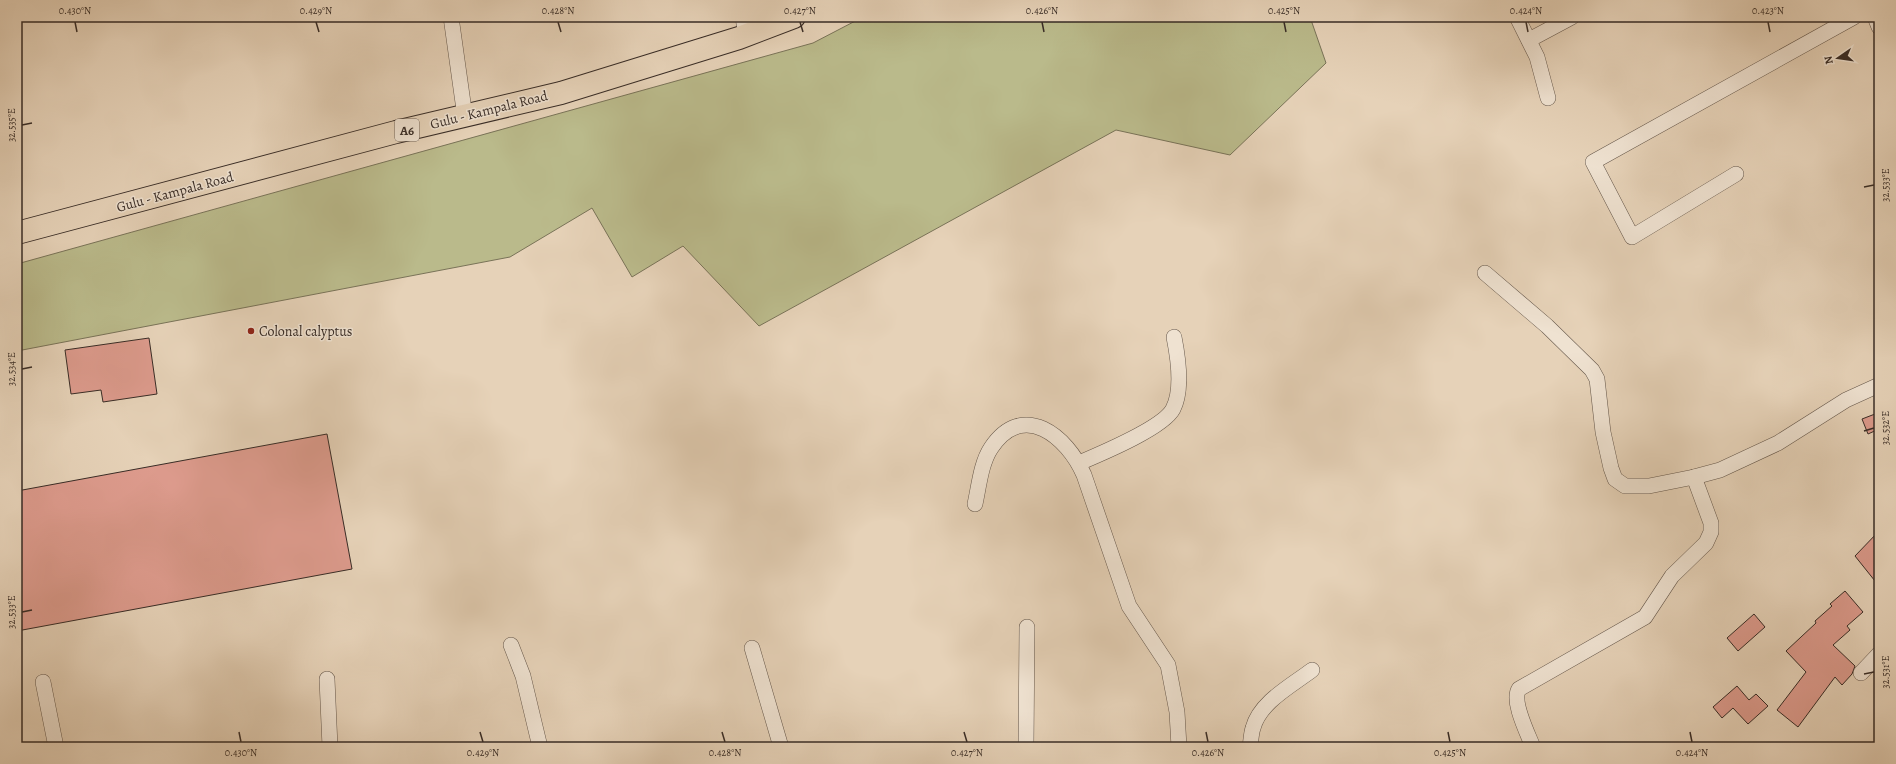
<svg xmlns="http://www.w3.org/2000/svg" width="1896" height="764" font-family="Alegreya,serif">
<rect width="100%" height="100%" fill="#e6d2b8"/>
<filter id="stains"><feTurbulence type="fractalNoise" baseFrequency=".005" numOctaves="4"/><feColorMatrix values="0 0 0 0 .2 0 0 0 0 .09 0 0 0 0 .02 0 0 0 .5 -.17"/></filter>
<radialGradient id="worn" r=".72"><stop offset=".6" stop-color="#630" stop-opacity="0"/><stop offset="1" stop-color="#630" stop-opacity=".3"/></radialGradient>
<polygon fill="#baba8b" stroke="#797358" points="863,17 1310,17 1326,63 1230,155 1116,130 759,326 683,246 632,277 592,208 510,257 17,351 17,264 813,43"/>
<g fill="#dd9b8d" stroke="#382c26">
<polygon points="149,338 157,394 103,402 101,390 71,394 65,350"/>
<polygon points="1875,414 1879,423 1879,429 1868,434 1862,419"/>
<polygon points="327,434 352,569 17,631 17,491"/>
<polygon points="1879,531 1879,586 1855,556"/>
<polygon points="1845,591 1863,612 1847,626 1850,630 1833,645 1855,666 1852,674 1842,685 1835,677 1798,727 1777,710 1806,672 1786,651 1816,623 1815,621 1832,606 1830,604"/>
<polygon points="1754,614 1765,627 1738,651 1727,638"/>
<polygon points="1737,686 1749,700 1756,694 1768,706 1748,724 1733,708 1722,718 1713,707"/>
</g>
<g fill="none" stroke-linecap="round" stroke-linejoin="round">
<g stroke="#64564a" stroke-width="16">
<g id="street">
<polyline points="451,17 465,117"/>
<polyline points="1517,17 1537,57 1548,98"/>
<polyline points="1875,17 1879,27"/>
<polyline points="739,38 745,30 743,17"/>
<polyline points="1529,40 1572,17"/>
<polyline points="1736,174 1632,237 1593,162 1854,17"/>
<polyline points="1485,273 1547,326 1592,370 1597,379 1603,432 1611,468 1615,479 1625,486 1649,486 1694,477 1720,470 1778,443 1846,400 1879,385"/>
<path d="M1079,463c21,-9 84,-35 94,-54 10,-19 5,-52 1,-72"/>
<path d="M975,504c4,-18 6,-41 16,-56 32,-48 76,-12 93,27l45,131 39,59 9,47 2,35"/>
<polyline points="511,645 523,676 540,747"/>
<polyline points="752,648 781,747"/>
<polyline points="1861,673 1879,654"/>
<polyline points="327,679 330,747"/>
<polyline points="43,682 56,747"/>
<polyline points="1026,747 1027,627"/>
<path d="M1250,747c1,-6 1,-13 3,-19 7,-26 38,-42 59,-58"/>
<path d="M1533,747c-5,-13 -22,-46 -14,-58l126,-72 27,-41 34,-33 5,-11v-9l-17,-46"/>
</g>
</g>
<g stroke="#382c26" stroke-width="24">
<polyline id="primary" points="17,233 396,132 561,93 739,38 794,17"/>
</g>
<use href="#street" stroke="#efe2d1" stroke-width="15"/>
<use href="#primary" stroke="#e6d2b8" stroke-width="22"/>
</g>
<path fill="none" stroke="#382c26" stroke-width="1.5" d="M75,22l2,10M316,22l3,10M558,22l3,10M800,22l3,10M1042,22l2,10M1284,22l2,10M1526,22l2,10M1768,22l2,10M22,125l10,-2M1864,187l10,-2M22,369l10,-2M1864,431l10,-3M22,612l10,-2M1864,674l10,-2M239,732l2,10M480,732l3,10M722,732l3,10M964,732l3,10M1206,732l2,10M1448,732l2,10M1690,732l2,10"/>
<circle fill="#8f2418" stroke="#efe2d1" stroke-width="1.5" cx="251" cy="331" r="4"/>
<g text-anchor="middle" dominant-baseline="central" stroke-width="3" stroke-linejoin="round" paint-order="stroke">
<rect fill="#efe2d1" stroke="#6f6359" stroke-width="1" x="395" y="119" width="24" height="22" rx="3"/>
<g font-size="13" font-weight="bold" fill="#382c26">
<text x="407" y="130">A6</text>
</g>
<g font-size="14" fill="#382c26" stroke="#efe2d1">
<text transform="translate(489 110) rotate(-14)">Gulu - Kampala Road</text>
<text transform="translate(175 192) rotate(-15)">Gulu - Kampala Road</text>
</g>
<g font-size="14" fill="#382c26" stroke="#efe2d1" text-anchor="start">
<text x="259" y="331">Colonal calyptus</text>
</g>
</g>
<rect width="1896" height="764" fill="none" stroke="#e6d2b8" stroke-width="44"/>
<g transform="translate(1838 58) rotate(257)" stroke="#efe2d1" stroke-width="3" paint-order="stroke">
<path d="M0-3L7 15L0 10L-7 15Z" fill="#382c26"/>
<text y="-6" font-size="11" font-weight="bold" text-anchor="middle" fill="#382c26">N</text>
</g>
<rect x="22" y="22" width="1852" height="720" fill="none" stroke="#382c26" stroke-width="1.5"/>
<g font-size="10" text-anchor="middle" fill="#382c26">
<text x="75" y="14">0.430°N</text>
<text x="316" y="14">0.429°N</text>
<text x="558" y="14">0.428°N</text>
<text x="800" y="14">0.427°N</text>
<text x="1042" y="14">0.426°N</text>
<text x="1284" y="14">0.425°N</text>
<text x="1526" y="14">0.424°N</text>
<text x="1768" y="14">0.423°N</text>
<text transform="translate(11 125) rotate(-90)" y="4">32.535°E</text>
<text transform="translate(1885 185) rotate(-90)" y="4">32.533°E</text>
<text transform="translate(11 369) rotate(-90)" y="4">32.534°E</text>
<text transform="translate(1885 428) rotate(-90)" y="4">32.532°E</text>
<text transform="translate(11 612) rotate(-90)" y="4">32.533°E</text>
<text transform="translate(1885 672) rotate(-90)" y="4">32.531°E</text>
<text x="241" y="756">0.430°N</text>
<text x="483" y="756">0.429°N</text>
<text x="725" y="756">0.428°N</text>
<text x="967" y="756">0.427°N</text>
<text x="1208" y="756">0.426°N</text>
<text x="1450" y="756">0.425°N</text>
<text x="1692" y="756">0.424°N</text>
</g>
<rect width="100%" height="100%" filter="url(#stains)"/>
<rect width="100%" height="100%" fill="url(#worn)"/>
</svg>
